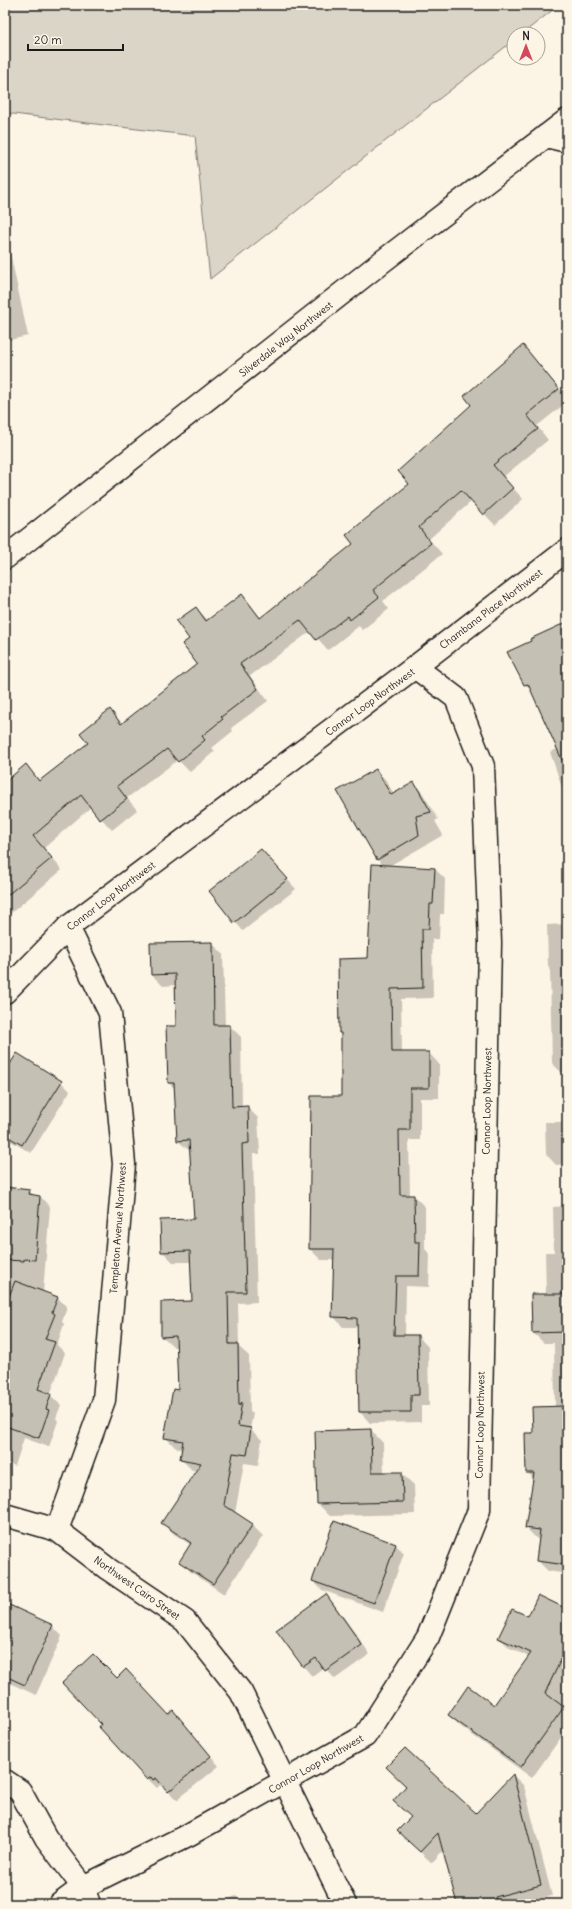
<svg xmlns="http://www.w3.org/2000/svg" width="572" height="1909" font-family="Delius,sans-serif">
<rect width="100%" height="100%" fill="#fcf5e5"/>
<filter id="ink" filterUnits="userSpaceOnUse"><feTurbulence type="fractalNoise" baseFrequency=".025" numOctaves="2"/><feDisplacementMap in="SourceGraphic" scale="8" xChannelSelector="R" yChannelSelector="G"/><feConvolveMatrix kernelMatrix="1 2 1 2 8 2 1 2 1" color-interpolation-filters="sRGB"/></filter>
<g filter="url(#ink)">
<polygon fill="#dbd5c8" stroke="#7c7872" points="5,5 559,5 522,34 514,34 514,40 210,279 195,136 5,113"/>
<g fill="#0003">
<polygon points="5,240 8,243 28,336 5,341"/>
<polygon points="523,346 567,398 567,402 537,426 548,440 503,477 523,499 495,525 472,501 429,539 442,554 383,601 389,609 362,630 359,626 328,650 311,631 250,676 268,701 231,728 233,731 212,748 215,751 190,772 178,760 127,798 137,810 112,830 91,807 44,848 62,870 5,918 5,784 26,766 40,781 89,743 110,711 123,724 198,664 191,639 196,608 208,620 242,595 261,618 355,544 410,484 473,405"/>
<polygon points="567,623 567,802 550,752 558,749 532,691 525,684"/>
<polygon points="376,770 385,779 394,794 413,783 422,792 438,819 435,821 443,835 389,866 435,869 445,879 444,914 440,914 439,939 432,939 433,998 401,999 402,1053 429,1053 439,1064 439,1098 420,1098 420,1140 409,1140 410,1196 414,1196 425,1207 425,1249 430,1254 429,1287 406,1286 405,1336 418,1336 428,1347 429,1406 421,1406 421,1422 370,1423 360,1412 358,1327 343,1327 333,1316 334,1260 321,1260 310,1249 312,1097 342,1097 369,959 384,866 377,859"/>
<polygon points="261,850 296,889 243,931 210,892"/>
<polygon points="567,924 567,1074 563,1074 552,1063 550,969 548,967 547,925"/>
<polygon points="212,943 223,954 225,1026 230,1026 241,1037 242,1107 247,1107 258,1118 260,1154 253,1154 257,1302 238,1303 239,1347 249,1356 250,1411 253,1414 250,1429 262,1440 258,1465 244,1463 235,1513 252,1525 263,1536 224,1594 191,1572 180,1561 191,1545 174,1534 163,1523 198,1471 192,1470 181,1459 183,1450 176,1448 165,1437 179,1391 178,1347 174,1347 162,1336 193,1302 192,1262 173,1262 162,1251 195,1220 191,1152 178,1141 176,1090 169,1083 177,1027 176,985 163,986 152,975"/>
<polygon points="61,1082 70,1091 31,1153 9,1140 5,1135 5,1088"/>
<polygon points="545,1122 567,1122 567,1164 556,1165 546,1154"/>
<polygon points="5,1188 29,1191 35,1196 40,1196 50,1207 43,1292 57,1297 67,1307 62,1322 64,1324 57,1345 65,1353 50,1395 61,1405 56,1418 58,1421 49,1447 24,1438 15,1466 5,1462"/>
<polygon points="567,1206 567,1574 548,1571 537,1560 540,1539 537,1539 526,1528 534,1479 527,1472 534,1434 555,1407 554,1343 544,1343 533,1333 546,1295 545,1252 554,1252 553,1207"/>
<polygon points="371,1430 383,1443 384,1473 401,1473 414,1485 415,1514 330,1516 318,1504"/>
<polygon points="395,1544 404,1553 383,1612 322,1590 313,1581"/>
<polygon points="326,1596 334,1604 370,1654 335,1679 324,1667 312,1676 304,1667 278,1631"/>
<polygon points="5,1604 52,1626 62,1636 36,1695 5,1681"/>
<polygon points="567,1610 567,1729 532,1778 460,1726 449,1715 494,1706 529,1657 510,1648 499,1638 529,1617"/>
<polygon points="117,1679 168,1715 181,1720 219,1766 177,1800 164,1787 163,1788 160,1785 157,1788 148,1779 103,1724"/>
<polygon points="513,1775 524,1786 552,1896 520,1904 458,1904 443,1850 432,1863 409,1842 476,1814"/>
<polygon points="236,1896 244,1904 216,1904"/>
</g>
<g fill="#c4c0b3" stroke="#1c1c1c">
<polygon points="523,345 559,389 527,415 538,429 493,465 513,488 483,515 461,490 419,527 431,543 373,590 379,597 350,620 348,616 316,640 300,620 240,664 258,689 221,717 223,719 202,736 205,740 178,762 167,749 117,786 127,799 100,820 81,795 33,836 52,858 5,897 5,782 26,764 39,781 88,743 80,733 110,709 121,724 197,664 182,644 189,639 176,621 196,607 206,621 242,594 260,618 353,544 346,535 409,484 398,471 471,405 464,396"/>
<polygon points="567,622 567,771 528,684 524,685 507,652 531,641 530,639"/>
<polygon points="376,769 391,795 414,782 431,812 416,816 419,835 377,860 337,791"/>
<polygon points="261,849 288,879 234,923 209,891"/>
<polygon points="372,864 435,868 433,904 430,904 429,929 422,929 423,988 391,989 392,1052 429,1052 429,1088 410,1088 410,1130 399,1130 400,1195 414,1195 415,1242 420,1242 419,1276 396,1276 394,1335 418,1335 419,1395 411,1395 411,1412 359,1412 357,1318 332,1317 334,1249 309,1249 311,1096 341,1096 341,1033 339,1033 338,959 368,958"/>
<polygon points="213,942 214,1025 230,1025 232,1107 248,1106 249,1143 242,1144 246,1292 228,1292 229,1344 238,1344 239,1406 242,1402 238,1426 251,1428 247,1455 233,1453 224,1505 253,1524 213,1584 179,1562 191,1543 161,1523 201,1463 180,1459 183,1441 164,1438 173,1389 178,1390 176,1336 161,1337 161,1302 192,1301 190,1251 161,1252 160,1220 194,1219 189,1140 177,1141 174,1083 168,1083 166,1026 176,1026 175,974 151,975 150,943"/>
<polygon points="17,1053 62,1081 22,1145 5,1135 5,1072"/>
<polygon points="5,1187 30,1190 29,1194 40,1196 35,1260 24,1259 24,1261 5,1260"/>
<polygon points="15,1281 58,1297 52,1312 55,1314 45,1339 55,1342 38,1389 51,1394 46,1409 49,1410 39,1438 5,1426 5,1307"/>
<polygon points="531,1294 567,1294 567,1332 532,1333"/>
<polygon points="567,1406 567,1565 536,1561 540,1530 525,1528 534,1473 526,1473 525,1433 533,1433 532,1407"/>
<polygon points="371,1429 372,1472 402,1472 403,1502 317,1504 315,1431"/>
<polygon points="334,1521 396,1544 374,1603 312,1581"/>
<polygon points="326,1594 362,1645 325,1671 316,1658 303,1667 276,1630"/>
<polygon points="538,1595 567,1609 567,1647 545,1693 564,1707 521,1767 448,1715 468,1686 494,1705 531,1653 498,1638 512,1609 528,1616"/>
<polygon points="5,1603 53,1625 25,1685 5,1676"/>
<polygon points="93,1654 117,1678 126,1669 168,1714 173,1710 211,1756 168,1792 156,1778 153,1780 151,1777 147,1780 99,1727 101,1724 62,1683"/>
<polygon points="405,1748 476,1813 513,1774 541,1885 495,1897 497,1904 457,1904 438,1833 420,1852 397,1831 411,1817 393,1801 406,1786 386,1767"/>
</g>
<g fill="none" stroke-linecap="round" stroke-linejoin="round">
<g stroke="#1c1c1c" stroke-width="25">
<g id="minor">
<polyline points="546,136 567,141"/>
<polyline points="415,667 567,550"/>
<polyline points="5,992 68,927 415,667 456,698 483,766 490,943 479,1510 428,1637 365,1736 190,1834 83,1887 60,1904"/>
<polyline points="5,1515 57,1530 108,1569 185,1621 241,1692 345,1904"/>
<polyline points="57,1530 104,1400 124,1164 110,1013 68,927"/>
<polyline points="5,1781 20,1791 46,1838 83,1887 89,1904"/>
</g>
</g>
<g stroke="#1c1c1c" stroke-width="25">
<polyline id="secondary" points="5,558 383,261 567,120"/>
</g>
<use href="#minor" stroke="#fcf5e5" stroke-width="22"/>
<use href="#secondary" stroke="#fcf5e5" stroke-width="22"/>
</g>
</g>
<g text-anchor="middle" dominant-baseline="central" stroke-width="3" stroke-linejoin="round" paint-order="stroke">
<g font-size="10" fill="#1c1c1c" stroke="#fcf5e5">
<text transform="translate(286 339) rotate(-38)">Silverdale Way Northwest</text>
<text transform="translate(491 609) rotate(-37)">Chambana Place Northwest</text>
<text transform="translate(370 702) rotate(-36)">Connor Loop Northwest</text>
<text transform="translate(111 896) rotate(-37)">Connor Loop Northwest</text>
<text transform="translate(487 1101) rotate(-89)">Connor Loop Northwest</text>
<text transform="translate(118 1228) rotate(-86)">Templeton Avenue Northwest</text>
<text transform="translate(480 1425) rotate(-89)">Connor Loop Northwest</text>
<text transform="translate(137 1588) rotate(35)">Northwest Cairo Street</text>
<text transform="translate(316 1764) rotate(-30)">Connor Loop Northwest</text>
</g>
</g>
<rect width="572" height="1909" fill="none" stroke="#fcf5e5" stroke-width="20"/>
<rect x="10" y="10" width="552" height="1889" fill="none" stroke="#1c1c1c" stroke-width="1.5" filter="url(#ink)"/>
<g transform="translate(526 46)"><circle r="19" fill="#fcf5e5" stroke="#a29e95"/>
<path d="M0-3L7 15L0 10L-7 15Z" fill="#d1495b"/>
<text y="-6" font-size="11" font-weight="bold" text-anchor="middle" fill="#1c1c1c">N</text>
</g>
<path d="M28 44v6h95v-6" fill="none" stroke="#1c1c1c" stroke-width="2"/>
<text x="34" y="44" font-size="12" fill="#1c1c1c" stroke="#fcf5e5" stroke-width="3" paint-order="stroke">20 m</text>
</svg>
